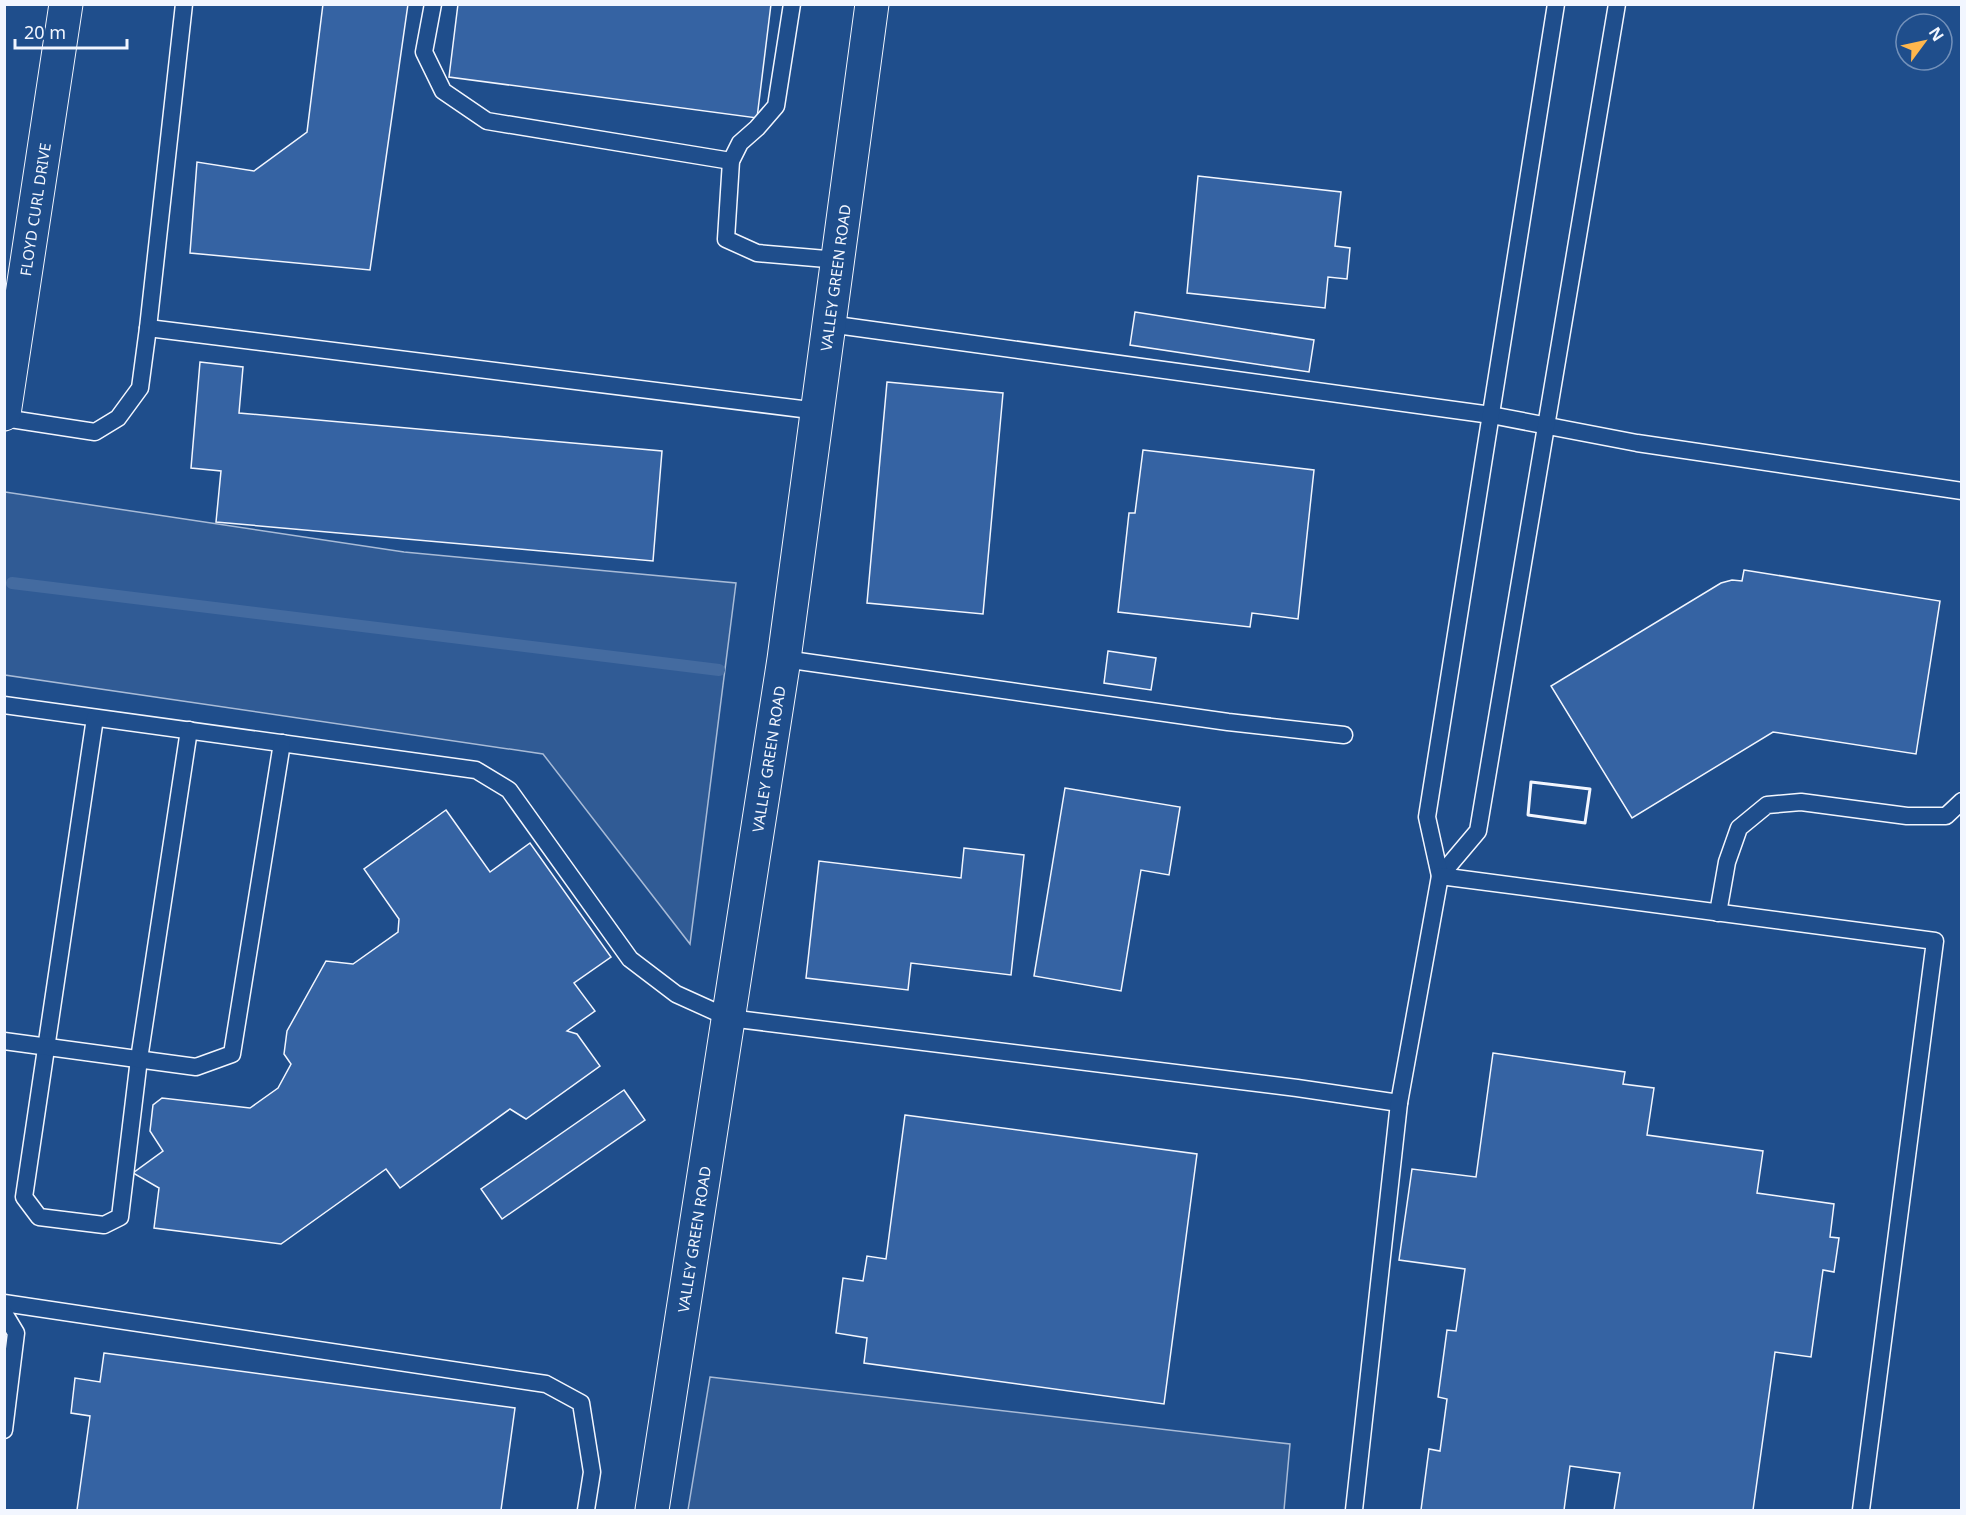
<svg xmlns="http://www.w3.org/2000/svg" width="1966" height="1515" font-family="'Noto Sans',sans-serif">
<rect width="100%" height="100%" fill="#1f4e8c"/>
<g fill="#305b95" stroke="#a8bbd7" stroke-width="1.5">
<polygon points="5,492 404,552 736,583 690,944 543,754 5,675"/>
<polygon points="710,1377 1290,1444 1284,1510 688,1510"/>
</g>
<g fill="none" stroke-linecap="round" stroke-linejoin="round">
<polyline stroke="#446ba0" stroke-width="12" points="12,583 719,670"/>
</g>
<g fill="#3563a3" stroke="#f2f6ff" stroke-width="1.5">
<polygon points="323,4 408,4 370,270 190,253 197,162 254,171 307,132"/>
<polygon points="458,4 771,4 757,118 449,77"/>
<polygon points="1198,176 1341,192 1335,246 1350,248 1347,279 1328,277 1325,308 1187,293"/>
<polygon points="1135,312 1314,340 1309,372 1130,345"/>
<polygon points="200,362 243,367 239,413 662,451 653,561 216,522 221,471 191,468"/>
<polygon points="887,382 1003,393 983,614 867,603"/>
<polygon points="1143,450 1314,470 1298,619 1252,613 1250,627 1118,612 1129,513 1135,513"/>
<polygon points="1744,570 1940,601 1916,754 1773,732 1632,818 1551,686 1721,583 1732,580 1742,581"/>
<polygon points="1108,651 1156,658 1151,690 1104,683"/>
<polygon points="1065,788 1180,807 1169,875 1141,870 1121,991 1034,976"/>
<polygon points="446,810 490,872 530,843 611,957 574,983 595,1011 567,1031 577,1034 600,1066 526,1119 510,1109 400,1188 386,1169 281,1244 154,1228 159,1188 133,1173 163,1151 150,1131 153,1105 162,1098 250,1108 278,1088 291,1064 284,1054 287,1031 326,961 353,964 398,932 399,919 364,869"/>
<polygon points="964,848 1024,855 1011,975 911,963 908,990 806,978 819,861 961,878"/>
<polygon points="1493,1053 1625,1072 1623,1084 1654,1088 1647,1135 1763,1151 1757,1193 1834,1204 1830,1237 1839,1238 1834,1272 1823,1270 1811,1357 1775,1352 1753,1510 1614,1510 1620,1473 1570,1466 1564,1510 1421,1510 1429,1449 1440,1451 1447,1399 1438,1397 1447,1330 1456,1331 1465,1269 1399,1260 1412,1169 1476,1177"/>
<polygon points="624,1090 645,1120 502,1219 481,1189"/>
<polygon points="905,1115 1197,1154 1164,1404 864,1363 867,1338 836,1333 843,1278 863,1281 867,1256 886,1259"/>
<polygon points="104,1353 515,1408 501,1510 77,1510 90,1416 71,1413 75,1378 100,1382"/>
</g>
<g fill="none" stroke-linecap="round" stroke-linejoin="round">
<g stroke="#f2f6ff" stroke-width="19">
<g id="service">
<polyline points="184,4 148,328 818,411"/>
<polyline points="433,4 424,52 443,91 487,121 731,161"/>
<polyline points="792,4 776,106 757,128 740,143 731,161 726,239 757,253 838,260"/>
<polyline points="829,324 1491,415 1637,443 1962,491"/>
<polyline points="4,418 95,432 118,418 140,388 148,328"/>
<polyline points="784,659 1228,722 1344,735"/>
<polyline points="4,705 476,770 509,790 630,959 676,994 729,1018 1297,1088 1399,1103"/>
<polyline points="95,718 24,1197 39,1217 104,1225 120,1217 139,1059 189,730"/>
<polyline points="1440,876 1478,831 1617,4"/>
<polyline points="1440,876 1427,817 1556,4"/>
<polyline points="1718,913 1727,862 1739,828 1767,805 1801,802 1907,816 1946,816 1962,801"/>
<polyline points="4,1041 196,1067 232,1054 282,743"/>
<polyline points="4,1303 546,1384 581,1403 592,1472 586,1510"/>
<polyline points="4,1313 16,1333 4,1430"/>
<polyline points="1354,1510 1399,1103 1440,876 1935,941 1861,1510"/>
</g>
</g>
<g stroke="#f2f6ff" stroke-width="35">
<g id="minor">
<path id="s1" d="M652,1510l132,-851 88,-655"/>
</g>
</g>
<g stroke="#f2f6ff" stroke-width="35">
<g id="tertiary">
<path id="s2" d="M4,414l62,-410"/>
</g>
</g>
<use href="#service" stroke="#1f4e8c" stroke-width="16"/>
<use href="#minor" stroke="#1f4e8c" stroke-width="33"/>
<use href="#tertiary" stroke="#1f4e8c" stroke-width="33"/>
<polygon stroke="#f2f6ff" stroke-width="3" points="1531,782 1590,789 1585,823 1528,815"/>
</g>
<g text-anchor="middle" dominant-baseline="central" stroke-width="4.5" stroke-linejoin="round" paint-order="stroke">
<g font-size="15" fill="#f2f6ff" stroke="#1f4e8c">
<text stroke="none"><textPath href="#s2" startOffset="207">FLOYD CURL DRIVE</textPath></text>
<text stroke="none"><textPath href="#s1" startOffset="1246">VALLEY GREEN ROAD</textPath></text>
<text stroke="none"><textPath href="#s1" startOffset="760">VALLEY GREEN ROAD</textPath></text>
<text stroke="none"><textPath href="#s1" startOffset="274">VALLEY GREEN ROAD</textPath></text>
</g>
</g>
<rect width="1966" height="1515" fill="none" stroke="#f2f6ff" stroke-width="12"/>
<g transform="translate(1924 42) rotate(57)"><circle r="28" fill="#1f4e8c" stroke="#7391ba" stroke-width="1.5"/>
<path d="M0-4.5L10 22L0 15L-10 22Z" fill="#ffb74d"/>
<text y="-9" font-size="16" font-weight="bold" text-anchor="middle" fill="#f2f6ff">N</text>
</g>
<path d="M15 39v9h112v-9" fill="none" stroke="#f2f6ff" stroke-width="3"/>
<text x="24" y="39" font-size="18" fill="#f2f6ff" stroke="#1f4e8c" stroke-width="4.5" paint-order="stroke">20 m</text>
</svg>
